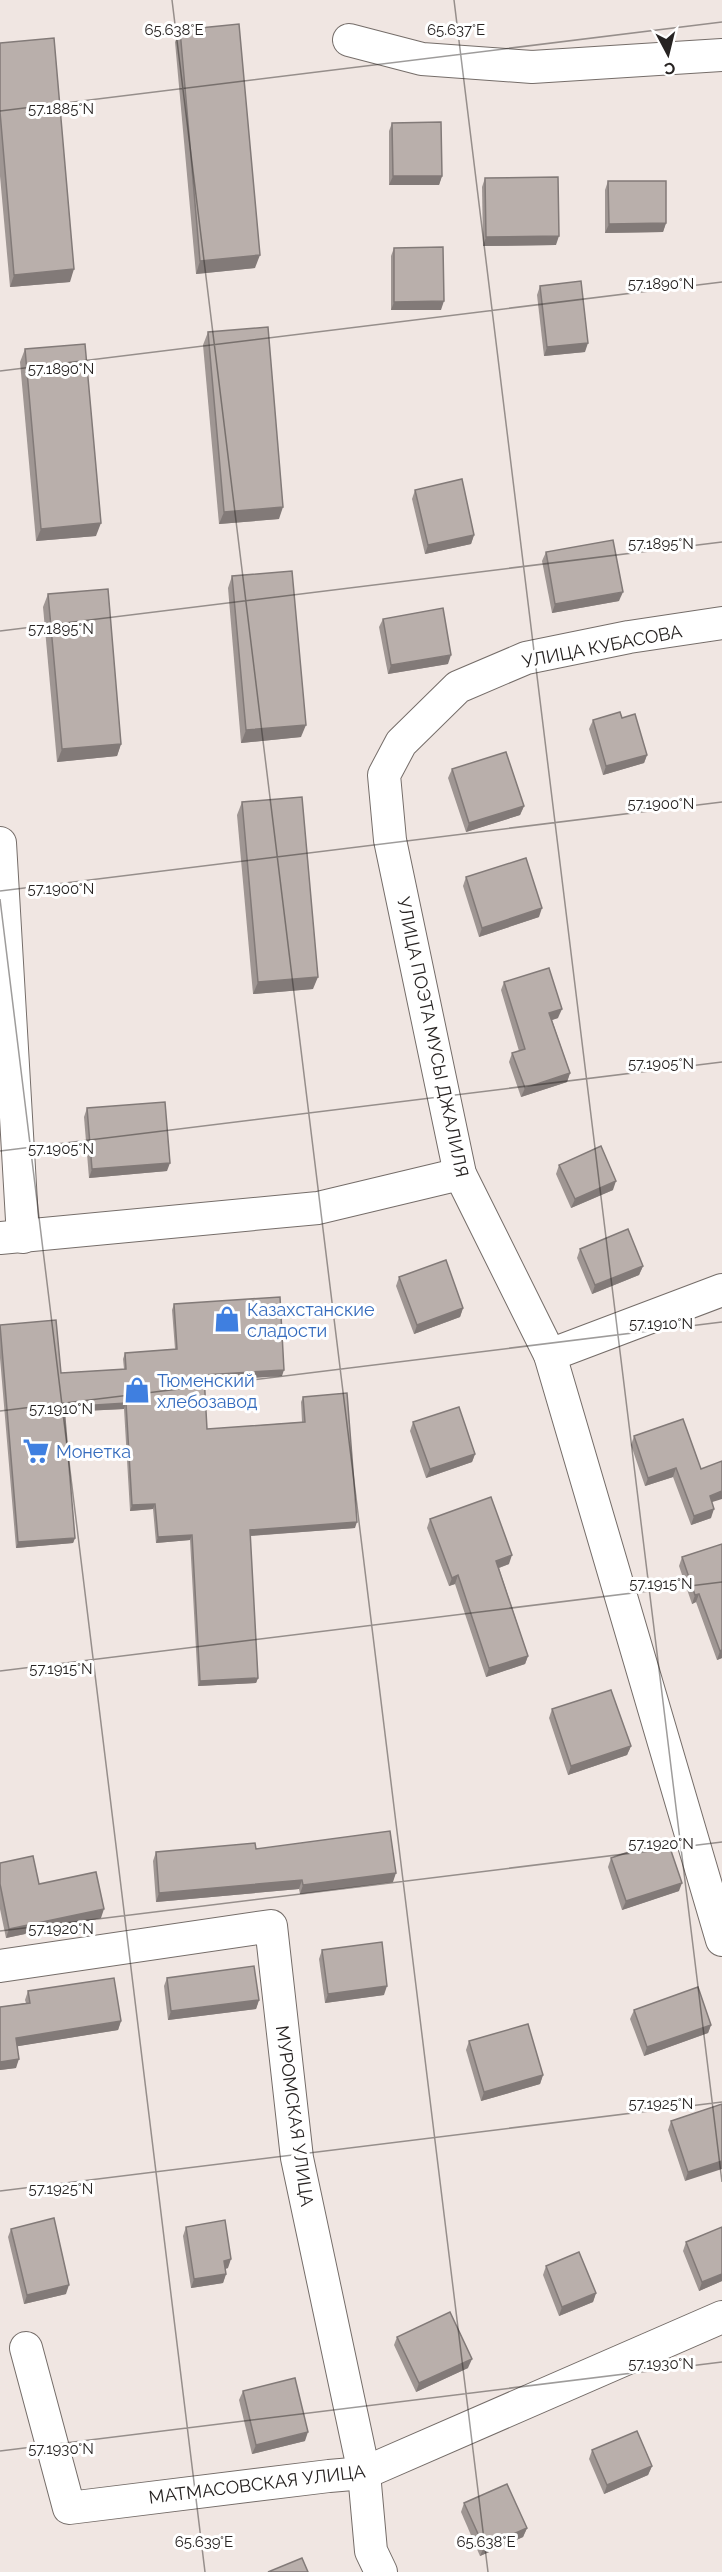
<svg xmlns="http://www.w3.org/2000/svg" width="722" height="2572" font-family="Raleway,sans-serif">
<rect width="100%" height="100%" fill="#f0e6e2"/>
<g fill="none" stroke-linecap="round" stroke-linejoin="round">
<g stroke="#756d69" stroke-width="34">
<g id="street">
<polyline points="349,40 422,59 532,67 722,55"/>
<polyline points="722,623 629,637 526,658 458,687 401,743 384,775 390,840 460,1174 550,1355 722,1940"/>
<polyline points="0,843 23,1237"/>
<polyline points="0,1238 318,1208 460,1174"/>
<polyline points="550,1355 722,1290"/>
<polyline points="0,1966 271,1926 297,2158 364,2473 371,2551 381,2572"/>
<polyline points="26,2348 69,2508 329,2476 364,2473 722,2317"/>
</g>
</g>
<use href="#street" stroke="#fff" stroke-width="32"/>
</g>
<g fill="#9f9693">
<polygon points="180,30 255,268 196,274 175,42"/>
<polygon points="0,43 70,282 10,287 0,176"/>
<polygon points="392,123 442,176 439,185 389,185 389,131"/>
<polygon points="485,178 556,245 483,246 482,187"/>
<polygon points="608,181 666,223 663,232 605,233 605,190"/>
<polygon points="394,248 441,310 391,310 391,256"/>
<polygon points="540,286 585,352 544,356 537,295"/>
<polygon points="208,332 279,519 219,524 203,345"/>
<polygon points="25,349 96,536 36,541 20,362"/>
<polygon points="415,490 474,535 471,544 425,554 412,499"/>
<polygon points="546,552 619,601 552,613 542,561"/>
<polygon points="232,576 301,737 241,743 228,588"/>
<polygon points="48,594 121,744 117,756 57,762 43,607"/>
<polygon points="383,619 448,664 388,674 379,627"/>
<polygon points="622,718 647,755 644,763 603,775 589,729 593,720"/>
<polygon points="452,769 524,806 520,815 466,832 448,778"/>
<polygon points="242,802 313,989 253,994 237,815"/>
<polygon points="466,877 539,917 479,937 463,886"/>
<polygon points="504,982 558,1018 552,1020 570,1073 567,1082 521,1097 509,1062 512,1053 519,1051 501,990"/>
<polygon points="87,1108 167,1171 89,1178 84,1117"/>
<polygon points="559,1165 613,1190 571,1208 556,1174"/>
<polygon points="580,1249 643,1266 639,1275 592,1294 577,1258"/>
<polygon points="399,1277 463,1308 460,1317 414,1334 396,1286"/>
<polygon points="174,1304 282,1376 204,1381 207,1429 302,1422 301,1402 303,1397 355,1528 250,1536 258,1678 256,1683 198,1686 190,1540 156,1543 153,1509 130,1511 124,1409 64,1412 75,1538 73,1543 16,1548 0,1358 0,1325 61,1373 124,1369 123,1359 125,1353 175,1349 172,1310"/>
<polygon points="683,1419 712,1502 711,1518 691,1525 673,1477 645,1486 631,1445 634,1436"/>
<polygon points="413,1422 475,1454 472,1462 426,1478 410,1431"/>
<polygon points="430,1519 509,1564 499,1568 528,1656 525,1664 486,1677 455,1584 449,1586 427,1528"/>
<polygon points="722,1544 722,1658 717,1660 696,1602 692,1604 679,1566 682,1557"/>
<polygon points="552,1709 631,1746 627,1755 568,1775 549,1718"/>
<polygon points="256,1849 393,1882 300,1894 299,1889 156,1902 153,1861 156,1852"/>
<polygon points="611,1858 679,1891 622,1910 608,1867"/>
<polygon points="0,1863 39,1884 101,1918 6,1938 0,1909"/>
<polygon points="322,1950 384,1995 325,2003 319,1959"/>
<polygon points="167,1978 259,2000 256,2009 168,2020 164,1986"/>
<polygon points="28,1991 121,2021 118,2030 18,2046 16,2068 0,2070 0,2007 26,2003 25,2000"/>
<polygon points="634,2010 711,2025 708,2033 644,2056 630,2019"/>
<polygon points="469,2041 543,2075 540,2084 481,2101 466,2050"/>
<polygon points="722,2104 685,2181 668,2130 671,2121"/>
<polygon points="186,2227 228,2268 225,2269 226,2274 223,2283 191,2288 183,2236"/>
<polygon points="722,2227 722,2281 699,2291 683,2251 686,2242"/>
<polygon points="11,2229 66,2294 24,2304 8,2237"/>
<polygon points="546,2266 596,2293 593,2302 559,2316 543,2275"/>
<polygon points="397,2337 468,2368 416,2392 394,2345"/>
<polygon points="243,2391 305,2441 252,2454 239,2400"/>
<polygon points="592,2450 652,2466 648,2475 604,2494 589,2459"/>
<polygon points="464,2503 527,2528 523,2537 480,2556 461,2512"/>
</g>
<g fill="#827a78">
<polygon points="393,176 442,176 439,185 389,185"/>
<polygon points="666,223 663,232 605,233 609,224"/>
<polygon points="559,236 556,245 483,246 486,237"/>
<polygon points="260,255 255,268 196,274 200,261"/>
<polygon points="74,269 70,282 10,287 14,275"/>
<polygon points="444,301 441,310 391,310 394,302"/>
<polygon points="588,343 585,352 544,356 547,347"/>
<polygon points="283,507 279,519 219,524 224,512"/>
<polygon points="101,523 96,536 36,541 41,529"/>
<polygon points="474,535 471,544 425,554 428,545"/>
<polygon points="623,592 619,601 552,613 555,604"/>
<polygon points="451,655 448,664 388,674 391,665"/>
<polygon points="306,725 301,737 241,743 246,730"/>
<polygon points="121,744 117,756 57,762 62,749"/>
<polygon points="647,755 644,763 603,775 606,766"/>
<polygon points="524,806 520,815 466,832 469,823"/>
<polygon points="542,908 539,917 479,937 482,928"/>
<polygon points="318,977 313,989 253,994 258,982"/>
<polygon points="562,1009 558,1018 546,1022 549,1013"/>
<polygon points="570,1073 567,1082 521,1097 525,1088"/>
<polygon points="170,1163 167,1171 89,1178 92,1169"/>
<polygon points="616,1181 613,1190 571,1208 575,1199"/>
<polygon points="643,1266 639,1275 592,1294 595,1285"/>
<polygon points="463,1308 460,1317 414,1334 417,1325"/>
<polygon points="284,1370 282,1376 202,1381 204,1375"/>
<polygon points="126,1403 124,1409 62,1412 64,1407"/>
<polygon points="475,1454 472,1462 426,1478 430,1469"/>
<polygon points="676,1468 673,1477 645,1486 648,1478"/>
<polygon points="722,1491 722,1499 706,1504 710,1496"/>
<polygon points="155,1504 153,1509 130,1511 132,1505"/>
<polygon points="714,1509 711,1518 691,1525 694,1516"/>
<polygon points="357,1522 355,1528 248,1536 250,1530"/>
<polygon points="192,1535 190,1540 156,1543 158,1537"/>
<polygon points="75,1538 73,1543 16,1548 18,1542"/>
<polygon points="512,1555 509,1564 493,1570 496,1561"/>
<polygon points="458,1575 455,1584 449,1586 452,1578"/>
<polygon points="699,1594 696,1602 692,1604 695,1595"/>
<polygon points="722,1650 722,1658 717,1660 720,1651"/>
<polygon points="528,1656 525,1664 486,1677 489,1668"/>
<polygon points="258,1678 256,1683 198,1686 200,1681"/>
<polygon points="631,1746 627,1755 568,1775 571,1766"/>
<polygon points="396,1873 393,1882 300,1894 303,1885"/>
<polygon points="302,1880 299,1889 156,1902 159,1893"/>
<polygon points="682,1883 679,1891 622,1910 626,1901"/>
<polygon points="104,1909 101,1918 6,1938 9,1929"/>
<polygon points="387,1986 384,1995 325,2003 328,1994"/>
<polygon points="259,2000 256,2009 168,2020 171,2011"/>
<polygon points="121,2021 118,2030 13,2047 16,2038"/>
<polygon points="711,2025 708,2033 644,2056 647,2047"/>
<polygon points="19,2059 16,2068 0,2070 0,2062"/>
<polygon points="543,2075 540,2084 481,2101 484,2092"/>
<polygon points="722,2161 722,2169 685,2181 688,2172"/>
<polygon points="231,2259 228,2268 221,2270 224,2261"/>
<polygon points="226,2274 223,2283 191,2288 194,2279"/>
<polygon points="722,2274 722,2281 699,2291 702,2282"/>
<polygon points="69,2285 66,2294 24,2304 27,2295"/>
<polygon points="596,2293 593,2302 559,2316 562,2307"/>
<polygon points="472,2359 468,2368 416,2392 419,2383"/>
<polygon points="308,2432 305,2441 252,2454 256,2445"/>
<polygon points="652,2466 648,2475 604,2494 607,2485"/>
<polygon points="527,2528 523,2537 480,2556 484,2547"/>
</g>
<g fill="#b9afab" stroke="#827a78" stroke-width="1.5">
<polygon points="239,24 260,255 200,261 180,30"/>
<polygon points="54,38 74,269 14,275 0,112 0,43"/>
<polygon points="441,122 442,176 393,176 392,123"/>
<polygon points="558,177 559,236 486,237 485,178"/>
<polygon points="608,181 666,181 666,223 609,224"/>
<polygon points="443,247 444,301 394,302 394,248"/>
<polygon points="581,281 588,343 547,347 540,286"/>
<polygon points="268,327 283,507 224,512 208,332"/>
<polygon points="85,344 101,523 41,529 25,349"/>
<polygon points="462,479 474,535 428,545 415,490"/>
<polygon points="613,540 623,592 555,604 546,552"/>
<polygon points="292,571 306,725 246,730 232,576"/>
<polygon points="108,589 121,744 62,749 48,594"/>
<polygon points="443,608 451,655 391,665 383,619"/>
<polygon points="620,712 622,718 635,714 647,755 606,766 593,720"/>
<polygon points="506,752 524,806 469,823 452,769"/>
<polygon points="302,797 318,977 258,982 242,802"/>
<polygon points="526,858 542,908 482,928 466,877"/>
<polygon points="549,968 562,1009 549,1013 570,1073 525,1088 512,1053 525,1049 504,982"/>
<polygon points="165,1102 170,1163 92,1169 87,1108"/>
<polygon points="601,1146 616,1181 575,1199 559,1165"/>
<polygon points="628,1229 643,1266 595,1285 580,1249"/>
<polygon points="446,1260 463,1308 417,1325 399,1277"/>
<polygon points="280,1297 284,1370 204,1375 207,1429 305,1422 303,1397 347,1393 357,1522 250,1530 258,1678 200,1681 192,1535 158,1537 155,1504 132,1505 126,1403 64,1407 75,1538 18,1542 0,1325 56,1320 61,1373 126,1369 125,1353 177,1349 174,1304"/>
<polygon points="459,1407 475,1454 430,1469 413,1422"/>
<polygon points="683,1419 701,1469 722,1461 722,1491 710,1496 714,1509 694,1516 676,1468 648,1478 634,1436"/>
<polygon points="491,1497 512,1555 496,1561 528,1656 489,1668 458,1575 452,1578 430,1519"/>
<polygon points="722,1544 722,1650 720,1651 699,1594 695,1595 682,1557"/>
<polygon points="611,1690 631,1746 571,1766 552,1709"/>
<polygon points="390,1831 396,1873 303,1885 302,1880 159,1893 156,1852 255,1843 256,1849"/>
<polygon points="667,1839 682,1883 626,1901 611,1858"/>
<polygon points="33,1856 39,1884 96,1872 104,1909 9,1929 0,1884 0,1863"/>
<polygon points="382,1942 387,1986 328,1994 322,1950"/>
<polygon points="254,1966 259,2000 171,2011 167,1978"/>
<polygon points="114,1978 121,2021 16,2038 19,2059 0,2062 0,2007 30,2003 28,1991"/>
<polygon points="698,1987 711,2025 647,2047 634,2010"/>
<polygon points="528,2024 543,2075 484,2092 469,2041"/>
<polygon points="722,2104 722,2161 688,2172 671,2121"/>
<polygon points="54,2218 69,2285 27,2295 11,2229"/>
<polygon points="225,2220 231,2259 224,2261 226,2274 194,2279 186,2227"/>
<polygon points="722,2227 722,2274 702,2282 686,2242"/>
<polygon points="579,2252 596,2293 562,2307 546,2266"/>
<polygon points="450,2312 472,2359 419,2383 397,2337"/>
<polygon points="295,2378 308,2432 256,2445 243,2391"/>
<polygon points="637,2431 652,2466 607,2485 592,2450"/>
<polygon points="507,2484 527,2528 484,2547 464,2503"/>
<polygon points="302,2558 308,2572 268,2572"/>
</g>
<path fill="none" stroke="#272322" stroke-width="1.5" stroke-opacity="0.45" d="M172,0l316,2572M454,0l268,2182M0,111l722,-89M0,371l722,-89M0,631l722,-89M0,891l722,-89M0,899l205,1673M0,1151l722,-89M0,1411l722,-89M0,1671l722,-89M0,1931l722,-89M0,2191l722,-89M0,2451l722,-89"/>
<defs>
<g id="shop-bare" transform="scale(2.07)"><path d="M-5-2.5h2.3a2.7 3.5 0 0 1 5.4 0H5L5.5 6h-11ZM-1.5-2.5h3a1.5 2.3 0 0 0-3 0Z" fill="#3f7fe0" stroke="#fff" stroke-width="2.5" paint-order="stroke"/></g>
<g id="supermarket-bare" transform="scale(2.07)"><path d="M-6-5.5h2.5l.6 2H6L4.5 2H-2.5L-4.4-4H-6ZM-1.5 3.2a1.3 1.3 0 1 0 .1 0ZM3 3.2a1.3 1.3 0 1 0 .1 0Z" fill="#3f7fe0" stroke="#fff" stroke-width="2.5" paint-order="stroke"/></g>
</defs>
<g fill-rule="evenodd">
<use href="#shop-bare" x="227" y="1319"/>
<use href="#shop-bare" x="137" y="1390"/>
<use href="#supermarket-bare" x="36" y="1451"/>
</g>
<g text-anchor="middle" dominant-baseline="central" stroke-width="6" stroke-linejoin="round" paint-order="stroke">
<g font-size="18" fill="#272322" stroke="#fff">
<text transform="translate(602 646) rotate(-11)">УЛИЦА КУБАСОВА</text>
<text transform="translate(433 1037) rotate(78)">УЛИЦА ПОЭТА МУСЫ ДЖАЛИЛЯ</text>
<text transform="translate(295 2116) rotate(82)">МУРОМСКАЯ УЛИЦА</text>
<text transform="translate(257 2484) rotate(-7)">МАТМАСОВСКАЯ УЛИЦА</text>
</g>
<g font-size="18" fill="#366cbe" stroke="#fff" text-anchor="start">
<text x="247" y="1309">Казахстанские<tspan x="247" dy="21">сладости</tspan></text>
<text x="157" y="1380">Тюменский<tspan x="157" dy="21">хлебозавод</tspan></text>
<text x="56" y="1451">Монетка</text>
</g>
</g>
<g font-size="15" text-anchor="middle" fill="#272322" stroke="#fff" stroke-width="6" stroke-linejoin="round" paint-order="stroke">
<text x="174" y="35">65.638°E</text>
<text x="456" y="35">65.637°E</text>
<text x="61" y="114">57.1885°N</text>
<text x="661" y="289">57.1890°N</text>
<text x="61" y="374">57.1890°N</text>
<text x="661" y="549">57.1895°N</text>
<text x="61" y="634">57.1895°N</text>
<text x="661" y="809">57.1900°N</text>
<text x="61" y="894">57.1900°N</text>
<text x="661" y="1069">57.1905°N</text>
<text x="61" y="1154">57.1905°N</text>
<text x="661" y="1329">57.1910°N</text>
<text x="61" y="1414">57.1910°N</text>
<text x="661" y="1589">57.1915°N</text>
<text x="61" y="1674">57.1915°N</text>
<text x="661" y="1849">57.1920°N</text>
<text x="61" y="1934">57.1920°N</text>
<text x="661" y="2109">57.1925°N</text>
<text x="61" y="2194">57.1925°N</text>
<text x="661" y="2369">57.1930°N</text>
<text x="61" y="2454">57.1930°N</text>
<text x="204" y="2547">65.639°E</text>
<text x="486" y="2547">65.638°E</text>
</g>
<g transform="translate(668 54) rotate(173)" stroke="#ffffff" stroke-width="4.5" paint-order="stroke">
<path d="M0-4.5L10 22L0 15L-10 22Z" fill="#272322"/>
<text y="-9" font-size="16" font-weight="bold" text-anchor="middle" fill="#272322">С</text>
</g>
</svg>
